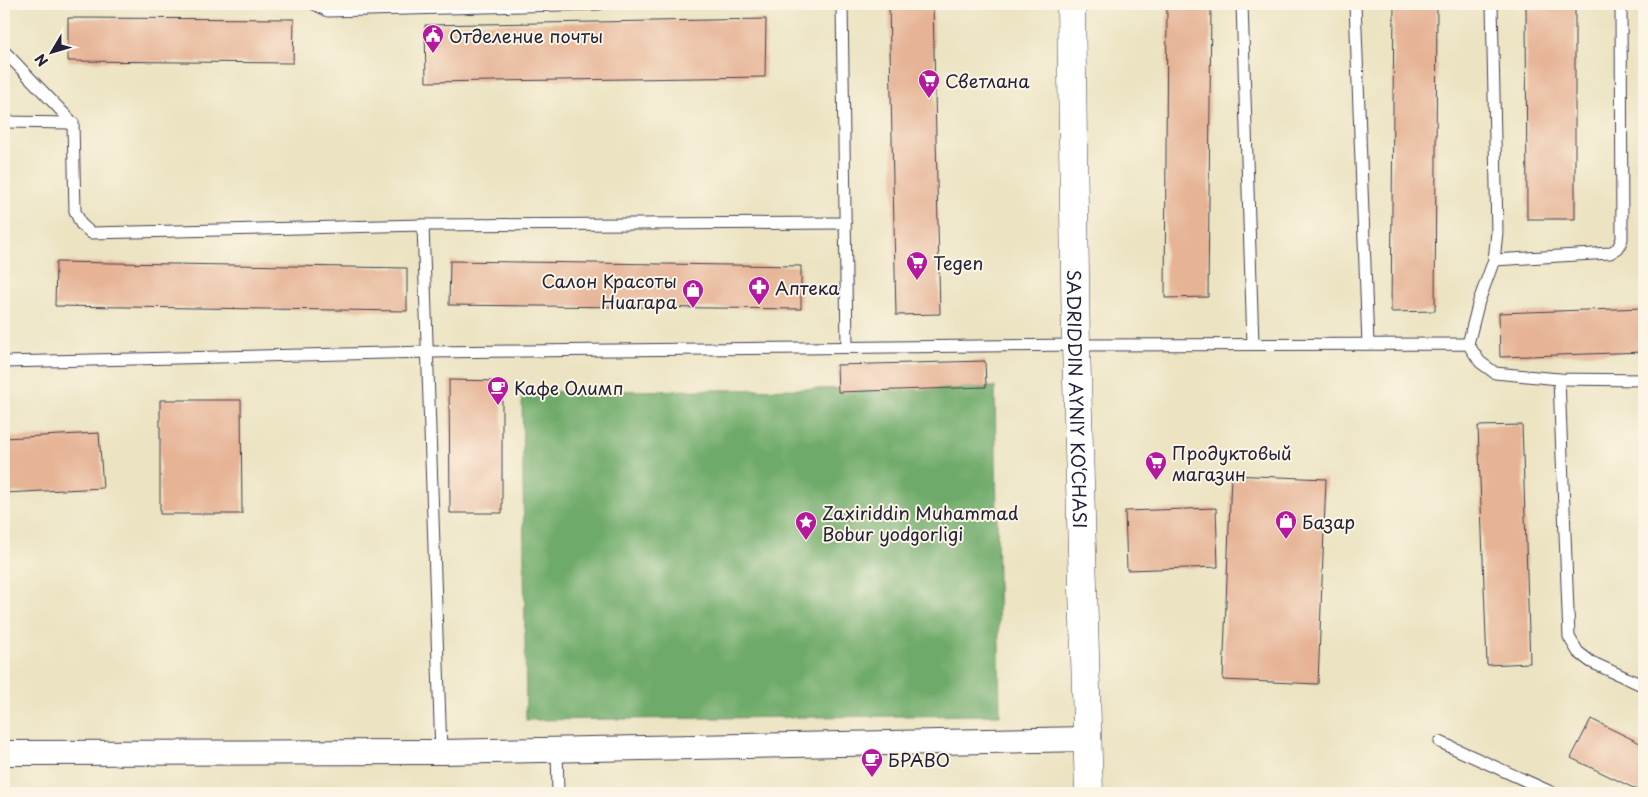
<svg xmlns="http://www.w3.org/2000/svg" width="1648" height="797" font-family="'Playpen Sans',sans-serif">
<rect width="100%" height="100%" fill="#fcf5e5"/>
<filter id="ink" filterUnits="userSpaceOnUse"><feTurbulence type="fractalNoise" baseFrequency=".02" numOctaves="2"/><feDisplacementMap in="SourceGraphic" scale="10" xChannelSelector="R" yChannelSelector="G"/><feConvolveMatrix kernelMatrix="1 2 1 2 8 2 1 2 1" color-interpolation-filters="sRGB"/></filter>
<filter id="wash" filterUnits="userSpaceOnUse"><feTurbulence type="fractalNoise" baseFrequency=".0096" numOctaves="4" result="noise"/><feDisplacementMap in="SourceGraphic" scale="20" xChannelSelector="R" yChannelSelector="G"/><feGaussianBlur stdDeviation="1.12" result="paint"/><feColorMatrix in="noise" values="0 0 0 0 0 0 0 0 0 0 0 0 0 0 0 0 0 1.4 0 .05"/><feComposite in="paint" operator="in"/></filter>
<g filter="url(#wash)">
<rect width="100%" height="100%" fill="#ebe3c1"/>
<polygon fill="#6eaa69" stroke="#486652" points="995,387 1000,715 526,720 522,392"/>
<g id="blocks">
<g fill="#e6b395">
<polygon points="889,4 933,4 940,314 896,315"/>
<polygon points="1167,4 1211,4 1208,297 1165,298"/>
<polygon points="1394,4 1437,4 1435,311 1391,312"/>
<polygon points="1526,4 1575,4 1575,219 1527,219"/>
<polygon points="68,18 294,19 293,63 68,61"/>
<polygon points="766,19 765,77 426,82 425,25"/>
<polygon points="450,261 801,266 801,309 449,305"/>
<polygon points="56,262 407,268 407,311 55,306"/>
<polygon points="1644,308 1644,352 1500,357 1499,313"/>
<polygon points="985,361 986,387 838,392 837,365"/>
<polygon points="449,380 502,381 502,513 450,513"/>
<polygon points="160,400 241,400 242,514 160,514"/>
<polygon points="1522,425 1530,663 1487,665 1478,426"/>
<polygon points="99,433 103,488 4,493 4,438"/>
<polygon points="1231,475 1326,479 1318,684 1223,680"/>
<polygon points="1216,508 1218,567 1127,570 1125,511"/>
<polygon points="1591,719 1644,745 1644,793 1571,758"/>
</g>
</g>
</g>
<g filter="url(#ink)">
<use href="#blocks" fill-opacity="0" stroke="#403f4f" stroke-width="1"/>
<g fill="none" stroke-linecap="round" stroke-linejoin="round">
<g stroke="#403f4f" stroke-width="13">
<g id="service">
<polyline points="314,4 328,11 599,4"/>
<polyline points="842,4 847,347"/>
<polyline points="1242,4 1253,344"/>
<polyline points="1355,4 1368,344"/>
<polyline points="4,51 73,123 75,211 81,224 91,233 423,225 441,752"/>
<polyline points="4,122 73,123"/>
<polyline points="423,225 845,223"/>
<polyline points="1494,260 1610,253 1618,248 1622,239 1621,4"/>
<polyline points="1468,344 1479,301 1494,260 1497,232 1492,4"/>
<polyline points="4,362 429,352 1076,345 1468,344 1480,362 1495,373 1559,379 1644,380"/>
<polyline points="1559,379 1569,637 1578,652 1591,662 1644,686"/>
<polyline points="1440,742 1553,793"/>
<polyline points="557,749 558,793"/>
</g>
</g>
<g stroke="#403f4f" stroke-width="26">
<polyline id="minor" points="4,753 441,752 1088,739"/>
</g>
<g stroke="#403f4f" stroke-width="29">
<g id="tertiary">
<path id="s1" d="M1071,4l5,341 13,448"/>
</g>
</g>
<use href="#service" stroke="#fff" stroke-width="11"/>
<use href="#minor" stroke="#fff" stroke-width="24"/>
<use href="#tertiary" stroke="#fff" stroke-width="28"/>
</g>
</g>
<defs>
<g id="civic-pin" transform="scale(1.125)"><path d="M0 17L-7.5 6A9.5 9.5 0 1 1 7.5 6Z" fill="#b5179e" stroke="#fcf5e5"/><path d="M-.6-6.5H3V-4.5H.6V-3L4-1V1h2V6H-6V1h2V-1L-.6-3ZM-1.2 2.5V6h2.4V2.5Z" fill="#fff"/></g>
<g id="supermarket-pin" transform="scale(1.125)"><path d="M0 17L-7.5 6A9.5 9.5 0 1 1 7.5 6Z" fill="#b5179e" stroke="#fcf5e5"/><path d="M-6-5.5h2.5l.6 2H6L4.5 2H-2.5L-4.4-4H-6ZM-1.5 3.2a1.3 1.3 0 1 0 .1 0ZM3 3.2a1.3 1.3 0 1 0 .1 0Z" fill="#fff"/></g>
<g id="pharmacy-pin" transform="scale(1.125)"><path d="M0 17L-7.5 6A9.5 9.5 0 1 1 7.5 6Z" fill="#b5179e" stroke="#fcf5e5"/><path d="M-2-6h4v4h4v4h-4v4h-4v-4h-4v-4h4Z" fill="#fff"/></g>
<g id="shop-pin" transform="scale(1.125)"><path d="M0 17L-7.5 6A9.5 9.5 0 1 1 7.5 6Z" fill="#b5179e" stroke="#fcf5e5"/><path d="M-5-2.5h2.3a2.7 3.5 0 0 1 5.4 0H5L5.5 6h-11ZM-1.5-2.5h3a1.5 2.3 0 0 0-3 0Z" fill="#fff"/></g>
<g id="cafe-pin" transform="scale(1.125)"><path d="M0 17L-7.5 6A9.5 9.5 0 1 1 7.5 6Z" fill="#b5179e" stroke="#fcf5e5"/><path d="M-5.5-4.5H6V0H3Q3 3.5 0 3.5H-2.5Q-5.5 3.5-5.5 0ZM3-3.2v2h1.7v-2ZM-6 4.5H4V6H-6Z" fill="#fff"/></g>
<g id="sight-pin" transform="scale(1.125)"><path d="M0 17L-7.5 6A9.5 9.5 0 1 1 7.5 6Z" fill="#b5179e" stroke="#fcf5e5"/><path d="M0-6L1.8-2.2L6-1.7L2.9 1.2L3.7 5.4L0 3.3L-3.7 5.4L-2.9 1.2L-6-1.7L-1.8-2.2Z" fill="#fff"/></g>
</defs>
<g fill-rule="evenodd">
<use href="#civic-pin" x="433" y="35"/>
<use href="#supermarket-pin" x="929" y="80"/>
<use href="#supermarket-pin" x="917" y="262"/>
<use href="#pharmacy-pin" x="759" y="287"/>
<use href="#shop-pin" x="693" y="290"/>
<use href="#cafe-pin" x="498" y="387"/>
<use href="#supermarket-pin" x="1156" y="462"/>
<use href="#shop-pin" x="1286" y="521"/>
<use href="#sight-pin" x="806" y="522"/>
<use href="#cafe-pin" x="872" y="759"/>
</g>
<g text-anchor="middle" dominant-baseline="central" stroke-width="4" stroke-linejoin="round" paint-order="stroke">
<g font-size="18" fill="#22223b" stroke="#fcf5e5" text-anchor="start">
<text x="449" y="35">Отделение почты</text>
<text x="945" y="80">Светлана</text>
<text x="933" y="262">Tegen</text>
<text x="677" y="280" text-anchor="end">Салон Красоты<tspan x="677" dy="21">Ниагара</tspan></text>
<text x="775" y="287">Аптека</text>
<text x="514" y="387">Кафе Олимп</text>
<text x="1172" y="452">Продуктовый<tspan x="1172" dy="21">магазин</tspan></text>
<text x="822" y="512">Zaxiriddin Muhammad<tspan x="822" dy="21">Bobur yodgorligi</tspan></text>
<text x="1302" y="521">Базар</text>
<text x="888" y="759">БРАВО</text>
</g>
<g font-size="18" fill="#22223b" stroke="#fcf5e5">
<text stroke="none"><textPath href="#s1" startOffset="395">SADRIDDIN AYNIY KO‘CHASI</textPath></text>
</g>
</g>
<rect width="1648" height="797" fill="none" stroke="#fcf5e5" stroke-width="20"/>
<g transform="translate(52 52) rotate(232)" stroke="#fcf5e5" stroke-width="4" paint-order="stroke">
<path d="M0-4L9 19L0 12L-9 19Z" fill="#22223b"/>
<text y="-8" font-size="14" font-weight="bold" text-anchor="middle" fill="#22223b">N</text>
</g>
</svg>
